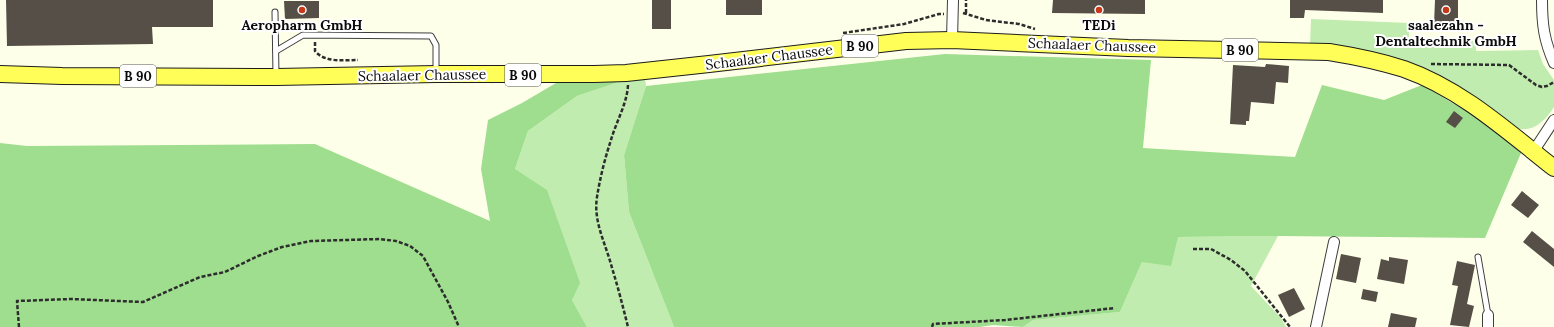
<svg xmlns="http://www.w3.org/2000/svg" width="1554" height="327" font-family="Lora,serif">
<rect width="100%" height="100%" fill="#feffe9"/>
<g fill="#c1ecb0">
<path d="M1311,19l98,4v15l67,3v10l62,-1 5,14 11,16v27c-9,14 -23,28 -40,20l-43,-31 -161,-51z"/>
<polygon points="645,78 646,86 624,155 629,212 674,327 587,327 572,300 515,169 528,131 577,96 616,83 619,80"/>
<polygon points="1278,236 1251,286 1281,318 1286,327 1023,327 1033,320 1120,312 1142,262 1178,237"/>
</g>
<g fill="#9fde8e">
<polygon points="945,54 1151,60 1143,148 1295,157 1322,85 1384,100 1422,85 1476,117 1521,153 1485,238 1278,236 1178,237 1171,266 1142,262 1120,312 1033,320 1023,327 993,325 980,327 674,327 629,212 624,155 646,86"/>
<polygon points="619,80 616,83 577,96 528,131 515,169 547,190 580,283 572,300 587,327 0,327 0,143 27,146 315,144 490,221 481,169 488,120 522,103 556,83"/>
</g>
<g fill="#554f47">
<polygon points="6,0 213,0 213,27 152,27 153,44 7,46"/>
<rect x="652" y="0" width="19" height="29"/>
<rect x="726" y="0" width="36" height="15"/>
<polygon points="1053,0 1145,0 1145,14 1052,13"/>
<polygon points="1290,0 1383,0 1383,13 1305,10 1304,18 1290,18"/>
<polygon points="1435,0 1458,0 1458,24 1434,24"/>
<polygon points="284,1 319,1 319,18 285,19"/>
<polygon points="1266,64 1289,66 1288,83 1276,82 1274,104 1251,102 1249,121 1246,121 1246,125 1230,124 1233,65 1265,67"/>
<polygon points="1454,111 1463,118 1455,128 1446,122"/>
<polygon points="1522,191 1539,205 1528,218 1511,205"/>
<polygon points="1532,231 1554,249 1554,267 1523,242"/>
<polygon points="1341,254 1361,258 1356,283 1336,279"/>
<polygon points="1389,257 1408,260 1404,284 1377,279 1381,259 1389,261"/>
<polygon points="1457,261 1475,265 1467,304 1474,306 1469,327 1450,325 1458,286 1452,285"/>
<polygon points="1294,288 1305,309 1289,317 1278,295"/>
<polygon points="1363,289 1378,292 1376,302 1361,299"/>
<polygon points="1391,313 1417,318 1415,327 1388,327"/>
</g>
<g fill="none" stroke-linecap="round" stroke-linejoin="round">
<g stroke="#3e3e3e" stroke-width="7">
<g id="lane">
<polyline points="275,12 276,76"/>
<polyline points="276,51 303,35 431,36 436,45 436,73"/>
<polyline points="1478,257 1488,315"/>
</g>
</g>
<g stroke="#3e3e3e" stroke-width="12">
<g id="street">
<path d="M1542,0c0,25 2,40 12,63"/>
<polyline points="952,40 953,0"/>
<polyline points="1533,152 1554,120"/>
<polyline points="1488,315 1488,327"/>
<polyline points="1316,327 1334,242"/>
</g>
</g>
<g stroke="#1c1c1c" stroke-width="18">
<path id="primary" d="M0,74l62,2 214,1 160,-3h158l32,-1 83,-9 197,-23 46,-1 176,8 201,4c25,4 50,9 75,17 57,20 103,62 150,99"/>
</g>
<g stroke="#2d2d2d" stroke-width="2.5" stroke-dasharray="4 2" stroke-linecap="butt">
<polyline points="963,13 986,20 1019,24 1035,29"/>
<polyline points="966,13 966,0"/>
<polyline points="843,33 904,24 939,14 944,14"/>
<path d="M315,42v9c10,12 28,9 43,9"/>
<polyline points="1431,64 1509,65 1536,85 1542,87 1547,86 1554,82"/>
<path d="M628,85c-1,19 -12,37 -17,55 -6,18 -11,38 -14,57 -4,25 9,47 15,71 6,19 11,39 16,59"/>
<polyline points="1193,249 1211,249 1231,260 1245,271 1290,327"/>
<polyline points="19,327 17,301 71,299 143,302 200,277 225,272 258,256 282,247 311,241 380,239 396,241 410,246 423,256 448,302 459,327"/>
<polyline points="932,327 933,324 1005,320 1115,308"/>
</g>
<use href="#lane" stroke="#fff" stroke-width="5"/>
<use href="#street" stroke="#fff" stroke-width="10"/>
<use href="#primary" stroke="#fffe59" stroke-width="16"/>
</g>
<g fill="#c63918" stroke="#fff" stroke-width="1.5">
<circle cx="302" cy="10" r="4"/>
<circle cx="1099" cy="10" r="4"/>
<circle cx="1446" cy="10" r="4"/>
</g>
<g text-anchor="middle" dominant-baseline="central" stroke-width="4" stroke-linejoin="round" paint-order="stroke">
<g fill="#fff" stroke="#545454" stroke-width="1">
<rect x="842" y="35" width="36" height="22" rx="3"/>
<rect x="1222" y="39" width="36" height="22" rx="3"/>
<rect x="505" y="64" width="36" height="22" rx="3"/>
<rect x="120" y="65" width="36" height="22" rx="3"/>
</g>
<g font-size="13" font-weight="bold" fill="#0b0b0b">
<text x="860" y="46">B 90</text>
<text x="1240" y="50">B 90</text>
<text x="523" y="75">B 90</text>
<text x="138" y="76">B 90</text>
</g>
<g font-size="14" font-weight="bold" fill="#0b0b0b" stroke="#fff">
<text x="302" y="25">Aeropharm GmbH</text>
<text x="1099" y="25">TEDi</text>
<text x="1446" y="25">saalezahn -<tspan x="1446" dy="16">Dentaltechnik GmbH</tspan></text>
</g>
<g font-size="14" fill="#0b0b0b" stroke="#fff">
<text transform="translate(1092 45) rotate(2)">Schaalaer Chaussee</text>
<text transform="translate(769 57) rotate(-7)">Schaalaer Chaussee</text>
<text transform="translate(422 75) rotate(-1)">Schaalaer Chaussee</text>
</g>
</g>
</svg>
